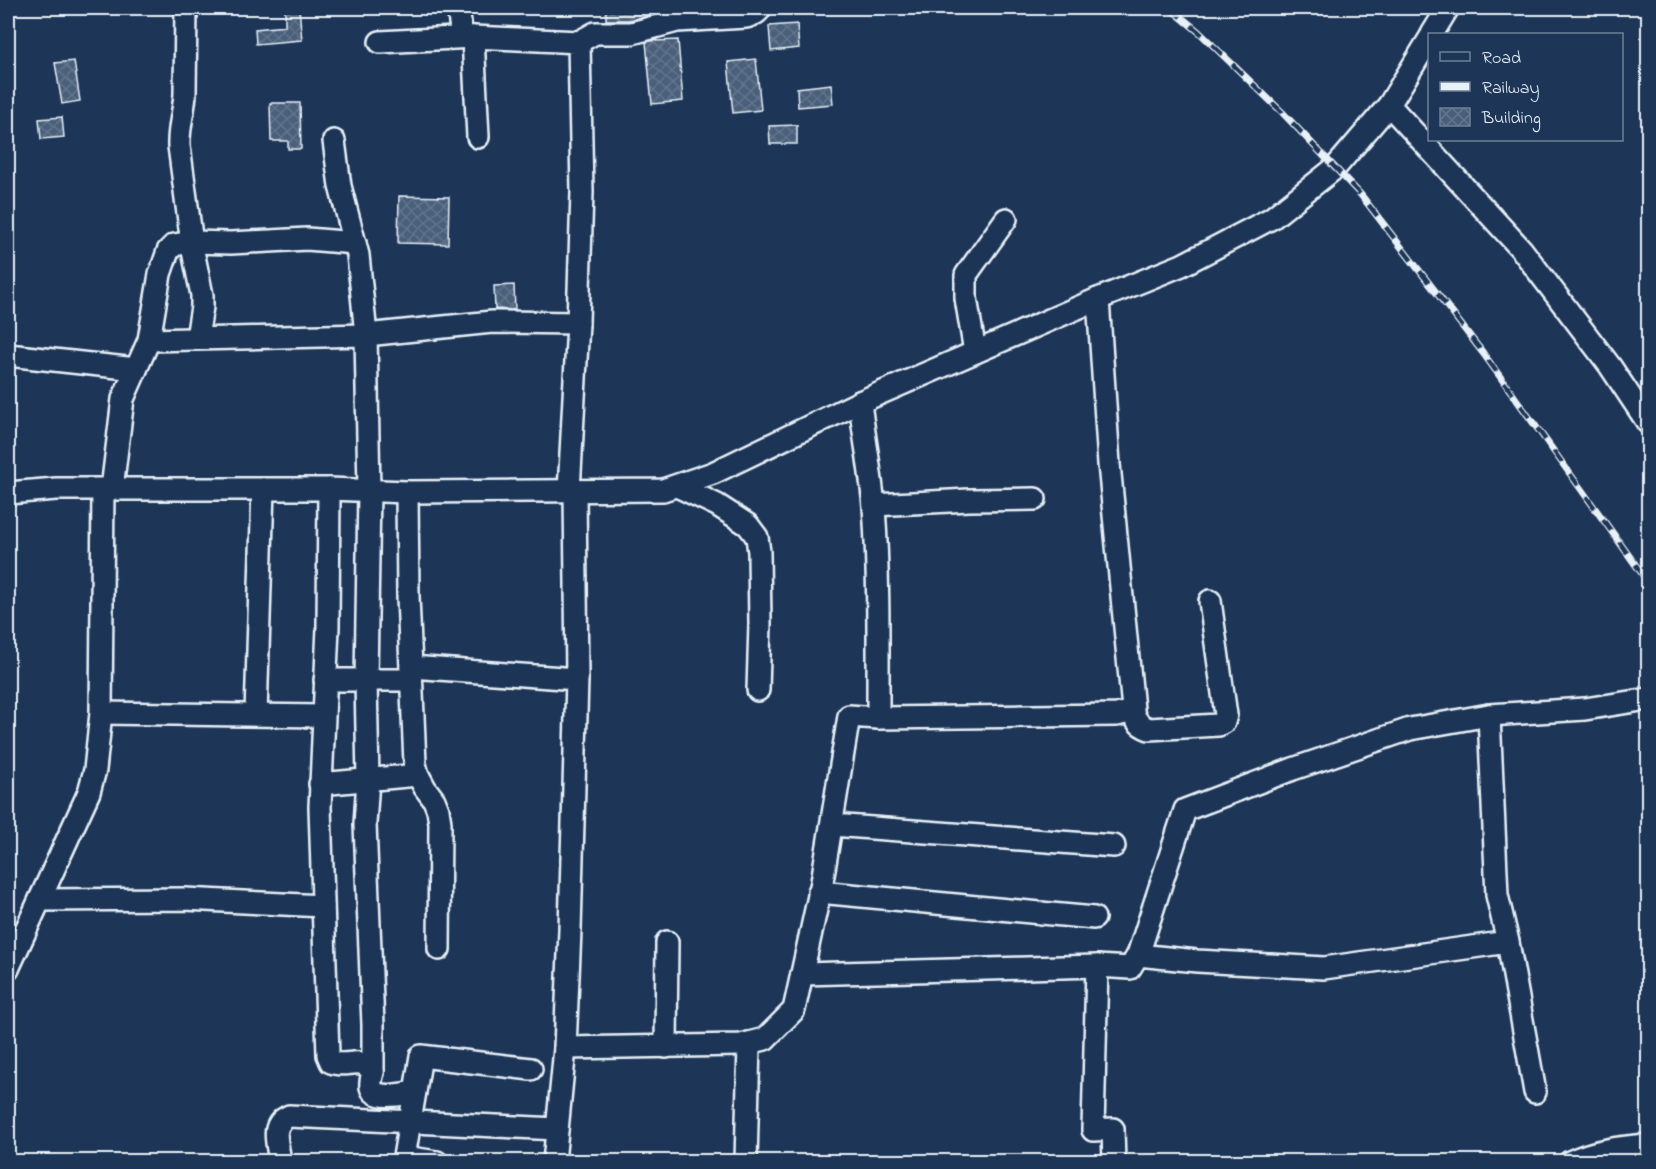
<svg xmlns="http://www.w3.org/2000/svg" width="1656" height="1169" font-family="'Indie Flower',sans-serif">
<defs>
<pattern id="building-cross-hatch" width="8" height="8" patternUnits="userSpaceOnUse" patternTransform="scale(1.5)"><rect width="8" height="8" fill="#495e7a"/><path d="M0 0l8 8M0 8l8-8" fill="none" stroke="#63768e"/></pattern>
</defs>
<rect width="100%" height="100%" fill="#1d3557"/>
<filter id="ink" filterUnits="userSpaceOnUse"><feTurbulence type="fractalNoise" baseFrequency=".0167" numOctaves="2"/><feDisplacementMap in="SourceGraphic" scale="12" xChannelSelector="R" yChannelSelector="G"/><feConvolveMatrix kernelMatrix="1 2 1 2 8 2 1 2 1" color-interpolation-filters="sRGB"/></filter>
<g filter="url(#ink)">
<g fill="url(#building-cross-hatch)" stroke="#e8f1f8" stroke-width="1.5">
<polygon points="285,8 299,8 302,40 256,44 255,29 285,26"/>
<polygon points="606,8 655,8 655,14 630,20 606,20"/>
<polygon points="797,24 799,48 771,51 769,26"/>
<polygon points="656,40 656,41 678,40 683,101 652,104 646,42"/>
<polygon points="756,59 761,110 733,113 728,62"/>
<polygon points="74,61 80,101 62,104 55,63"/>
<polygon points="831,84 833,104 798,107 797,88"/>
<polygon points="270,103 300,103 301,149 288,149 288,141 271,141"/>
<polygon points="62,117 64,137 41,139 39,119"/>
<polygon points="797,125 797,144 770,144 769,126"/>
<polygon points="399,196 449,197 448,244 398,243"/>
<polygon points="514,285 515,310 495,309 494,286"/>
</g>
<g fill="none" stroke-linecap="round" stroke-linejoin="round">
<g stroke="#e8f1f8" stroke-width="26">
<g id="minor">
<path d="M186,8l-1,86c-1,18 -7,34 -6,52l14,105 9,44v12l-5,31"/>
<polyline points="458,8 462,37"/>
<polyline points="1432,34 1448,8"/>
<polyline points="473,37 478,137"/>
<polyline points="380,42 473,37 579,42 582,192 578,323 569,491"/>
<path d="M579,42l16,-9h37l45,-12 69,-4c6,-2 12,-3 14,-9"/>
<polyline points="1389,105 1522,250 1610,366 1648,423"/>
<polyline points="334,141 340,186 358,255 366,335 369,491 366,680 368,780 365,824 373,1025 373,1072"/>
<polyline points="149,340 366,335 492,322 578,323"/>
<polyline points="975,352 966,298 966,275 1006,219"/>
<polyline points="8,355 136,369"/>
<polyline points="677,486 717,505 748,525 757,537 759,552 760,624 758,690"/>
<polyline points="112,489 123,399 149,340 160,274 168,251 174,245 192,242 231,243 307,239 355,243"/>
<path d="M329,489l-1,138 -8,180 8,248 3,7c17,7 29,-8 42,10 -1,4 -3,11 -2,15 3,14 35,7 44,4"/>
<polyline points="407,492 408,596 415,764 418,775 425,788 434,800 438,810 440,823 439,949"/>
<polyline points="8,493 56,489 329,489 407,492 663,490 713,473 860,402 1098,299 1182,265 1272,218 1335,168 1389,105 1430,38"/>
<polyline points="874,505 969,500 1035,499"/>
<polyline points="411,667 577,679"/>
<polyline points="325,680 411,680"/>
<path d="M1132,711c4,9 6,14 17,18l69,-4 6,-3 2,-7 -16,-114"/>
<polyline points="101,713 323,716"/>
<polyline points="256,715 263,489"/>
<polyline points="1489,715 1585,709 1648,699"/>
<polyline points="878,718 1117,715 1129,712 1133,709 1109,464 1098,299"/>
<polyline points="320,784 418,775"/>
<polyline points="832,825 1114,846"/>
<polyline points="819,892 1094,918"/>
<polyline points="40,900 185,899 323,906"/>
<polyline points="1138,955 1185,810 1293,769 1410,729 1489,715 1497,895 1508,942"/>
<polyline points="1097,966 1093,1130 1113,1129 1114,1162"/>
<polyline points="8,969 89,792 95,770 101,713 103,489"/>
<polyline points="802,974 1097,966 1130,968 1138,955 1197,961 1324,968 1508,942 1535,1092"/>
<polyline points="666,1047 667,942"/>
<path d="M565,1048l176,-3 24,-6 29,-29 28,-128 27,-166 29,2c0,-71 1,-141 -4,-211 -3,-35 -10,-70 -14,-105"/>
<path d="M280,1162c-2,-19 -11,-37 9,-46l268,13"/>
<polyline points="437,1162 404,1157 421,1056 531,1069"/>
<polyline points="554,1162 565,1048 570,930 577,679 575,491"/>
<polyline points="746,1162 749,1043"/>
<path d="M1570,1162c24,-12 52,-15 78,-17"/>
</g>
</g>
<use href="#minor" stroke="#1d3557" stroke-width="21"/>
<g stroke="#e8f1f8" stroke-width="7">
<polyline id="rail" points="1170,8 1199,32 1282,112 1361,195 1483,353 1648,582"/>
</g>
<use href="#rail" stroke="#1d3557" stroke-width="4.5" stroke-dasharray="14" stroke-linecap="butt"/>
</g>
</g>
<rect width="1656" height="1169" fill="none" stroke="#1d3557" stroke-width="30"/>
<rect x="15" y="15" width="1626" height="1139" fill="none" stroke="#e8f1f8" stroke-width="2" filter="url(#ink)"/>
<rect x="1428" y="33" width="195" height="108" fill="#1d3557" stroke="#6e8097" stroke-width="1.5"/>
<rect x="1440" y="52" width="30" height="9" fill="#1d3557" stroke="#6e8097" stroke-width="1.5"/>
<text x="1482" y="63" font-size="18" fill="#e8f1f8">Road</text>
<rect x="1440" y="82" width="30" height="9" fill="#e8f1f8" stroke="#6e8097" stroke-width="1.5"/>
<text x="1482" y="93" font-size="18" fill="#e8f1f8">Railway</text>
<rect x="1440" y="108" width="30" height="18" fill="url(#building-cross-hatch)" stroke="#6e8097" stroke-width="1.5"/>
<text x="1482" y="123" font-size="18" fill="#e8f1f8">Building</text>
</svg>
